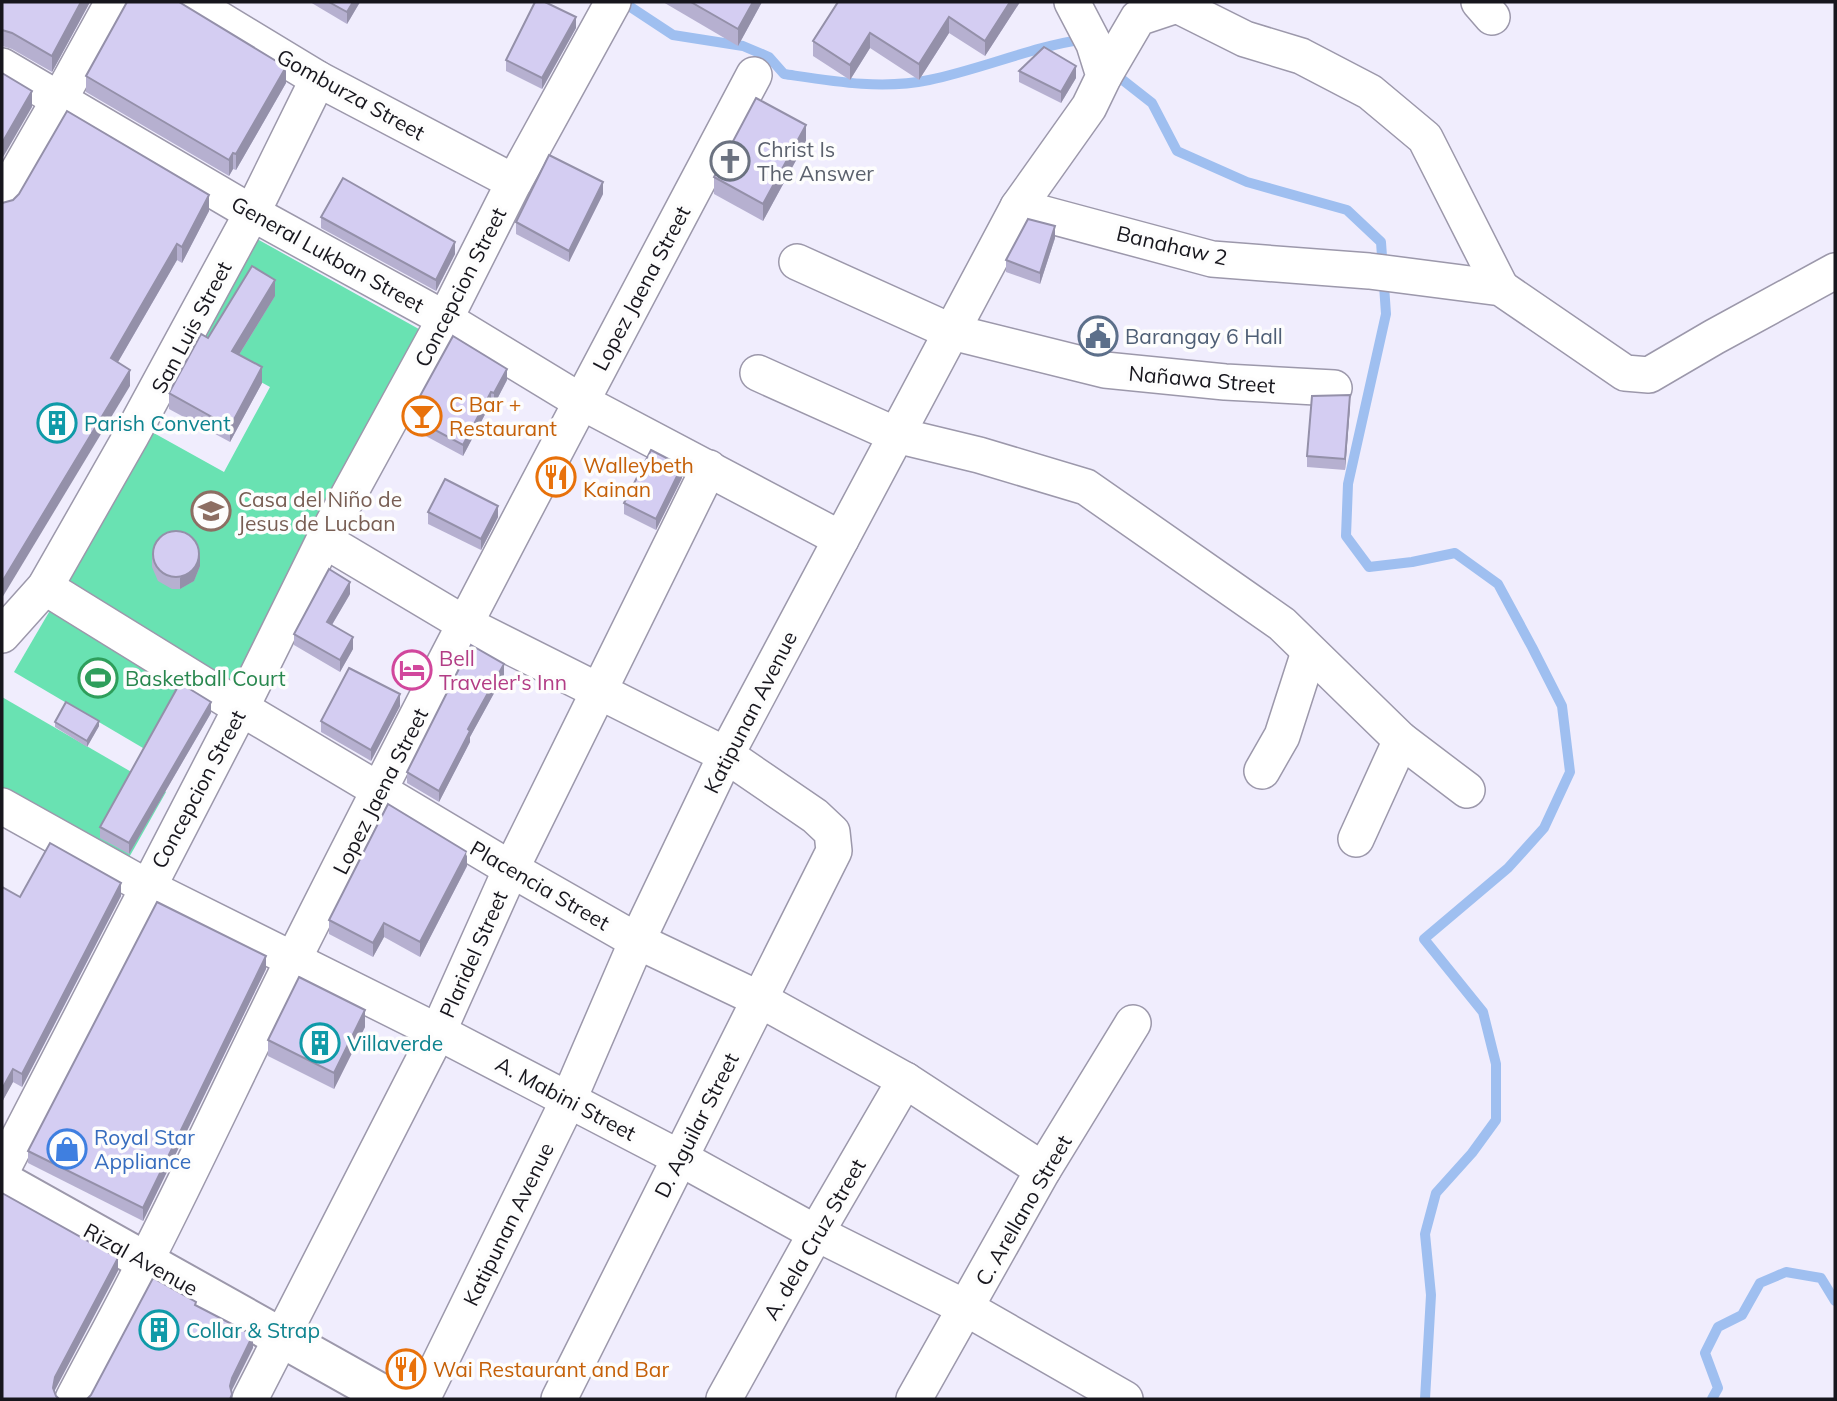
<svg xmlns="http://www.w3.org/2000/svg" width="1837" height="1401" font-family="Mulish,sans-serif">
<rect width="100%" height="100%" fill="#f0edfd"/>
<g fill="#69e2b2">
<polygon points="250,235 426,333 235,691 56,582 143,427 224,472 270,387 189,343"/>
<polygon points="52,607 181,684 143,748 14,672"/>
<polygon points="2,697 166,792 127,861 2,788"/>
</g>
<g fill="none" stroke-linecap="round" stroke-linejoin="round">
<g stroke="#9fbff0" stroke-width="10">
<path d="M623,2l50,33 70,11 26,11 15,17c47,7 97,16 145,6 53,-11 102,-33 156,-41"/>
<polyline points="1115,74 1152,103 1177,151 1247,182 1347,210 1381,242 1386,314 1348,484 1346,536 1369,567 1412,562 1455,553 1498,584 1532,647 1562,706 1570,772 1544,828 1508,868 1424,939 1483,1012 1496,1064 1496,1120 1472,1153 1436,1193 1425,1234 1431,1295 1425,1399"/>
<polyline points="1712,1399 1718,1388 1705,1353 1718,1327 1742,1315 1760,1283 1786,1272 1821,1278 1835,1301"/>
</g>
<g stroke="#9c98ab" stroke-width="38">
<g id="street">
<polyline points="191,2 318,79 514,182"/>
<polyline points="1479,2 1492,17"/>
<polyline points="2,66 252,213 445,319 580,401 841,539"/>
<polyline points="1104,76 1138,18 1177,5 1245,39 1301,56 1370,92 1425,138 1501,288"/>
<polyline points="2,199 59,100 113,2"/>
<polyline points="1018,207 1212,259 1369,271 1501,288 1625,373 1649,375 1714,337 1835,271"/>
<polyline points="797,262 952,332 1105,370 1225,382 1334,388"/>
<polyline points="758,373 896,435 979,455 1086,487 1282,624 1401,740 1467,790"/>
<polyline points="324,540 465,624 726,755 815,816 832,832 834,851 559,1399"/>
<polyline points="45,587 241,708 511,869 637,941 759,999 905,1080 1043,1170"/>
<polyline points="2,635 45,587 131,436 252,213 318,79"/>
<polyline points="1262,771 1282,736 1309,652"/>
<polyline points="2,806 147,887 438,1032 680,1158 816,1233 966,1308 1125,1399"/>
<polyline points="1356,839 1401,740"/>
<polyline points="2,1170 241,708 324,540 445,319 514,182 613,2"/>
<path d="M73,1399c24,-46 50,-92 73,-139 51,-100 98,-202 148,-302 149,-297 305,-590 460,-883"/>
<polyline points="250,1399 438,1032 511,869 709,468"/>
<polyline points="422,1399 568,1101 637,941 726,755 1018,207 1089,107 1104,76 1094,44 1072,2"/>
<polyline points="724,1399 816,1233 905,1080"/>
<polyline points="914,1399 1043,1170 1133,1023"/>
</g>
</g>
<g stroke="#9c98ab" stroke-width="42">
<polyline id="secondary" points="2,1181 391,1399"/>
</g>
<use href="#street" stroke="#fff" stroke-width="35"/>
<use href="#secondary" stroke="#fff" stroke-width="38"/>
</g>
<g fill="#b6b0d0">
<polygon points="2,2 90,2 52,72 12,49 2,46"/>
<polygon points="310,2 360,2 347,24"/>
<polygon points="663,2 762,2 738,46"/>
<polygon points="838,2 1020,2 985,56 949,33 919,80 870,48 850,80 813,56 813,41"/>
<polygon points="576,28 542,89 506,71 506,60"/>
<polygon points="1019,71 1076,78 1061,103 1019,82"/>
<polygon points="86,76 286,83 236,170 233,169 229,176 86,92"/>
<polygon points="806,142 763,221 714,194 714,177"/>
<polygon points="603,194 569,262 516,234 516,222"/>
<polygon points="2,203 209,211 182,263 177,260 118,362 130,386"/>
<polygon points="321,217 455,254 436,291 321,228"/>
<polygon points="1055,238 1040,284 1006,272 1006,260"/>
<polygon points="275,296 239,355 262,383 230,442 169,409 169,393 208,338"/>
<polygon points="507,380 494,405 491,403 463,456 409,427 409,416"/>
<polygon points="1350,406 1345,470 1307,467 1307,456"/>
<polygon points="682,478 656,530 624,514 624,503"/>
<polygon points="428,512 498,517 481,550 428,524"/>
<polygon points="152,555 200,566 194,581 180,589 172,589 158,581 152,567"/>
<polygon points="350,594 332,625 353,649 340,672 294,645 294,634"/>
<polygon points="504,675 470,737 470,742 439,802 407,783 407,772"/>
<polygon points="400,706 371,761 321,732 321,721"/>
<polygon points="211,713 129,854 100,838 100,827"/>
<polygon points="55,722 99,726 87,747 55,727"/>
<polygon points="467,866 420,957 384,937 373,957 329,934 329,920"/>
<polygon points="2,887 20,897 121,896 22,1087 13,1082 2,1102"/>
<polygon points="266,969 143,1221 28,1163 28,1151"/>
<polygon points="365,1027 334,1089 268,1056 268,1040"/>
</g>
<g fill="#9490a9">
<polygon points="81,2 90,2 52,72 52,56"/>
<polygon points="353,2 360,2 347,24 347,12"/>
<polygon points="753,2 762,2 738,46 738,29"/>
<polygon points="1010,2 1020,2 985,56 985,41"/>
<polygon points="576,17 576,28 542,89 542,78"/>
<polygon points="949,17 949,33 919,80 919,64"/>
<rect x="2" y="30" width="1" height="16"/>
<polygon points="870,33 870,48 850,80 850,65"/>
<polygon points="1076,66 1076,78 1061,103 1061,92"/>
<polygon points="286,67 286,83 236,170 236,154"/>
<polygon points="32,91 32,107 2,159 2,143"/>
<polygon points="806,125 806,142 763,221 763,204"/>
<polygon points="233,153 233,169 229,176 229,160"/>
<polygon points="603,182 603,194 569,262 569,251"/>
<polygon points="209,195 209,211 182,263 182,247"/>
<polygon points="1055,226 1055,238 1040,284 1040,273"/>
<polygon points="455,242 455,254 436,291 436,280"/>
<polygon points="177,244 177,260 111,374 111,358"/>
<polygon points="275,280 275,296 232,366 232,351"/>
<polygon points="262,367 262,383 230,442 230,427"/>
<polygon points="507,369 507,380 494,405 494,393"/>
<polygon points="130,370 130,386 2,598 2,582"/>
<polygon points="491,392 491,403 463,456 463,445"/>
<polygon points="1350,395 1350,406 1345,470 1345,459"/>
<polygon points="682,466 682,478 656,530 656,519"/>
<polygon points="498,506 498,517 481,550 481,539"/>
<polygon points="200,555 200,566 194,581 180,589 180,578"/>
<polygon points="350,582 350,594 327,633 327,622"/>
<polygon points="353,637 353,649 340,672 340,660"/>
<polygon points="504,664 504,675 470,737 470,742 439,802 439,791 468,729"/>
<polygon points="400,694 400,706 371,761 371,750"/>
<polygon points="211,702 211,713 129,854 129,843"/>
<polygon points="99,721 99,726 87,747 87,741"/>
<polygon points="467,852 467,866 420,957 420,942"/>
<polygon points="121,883 121,896 22,1087 22,1074"/>
<polygon points="384,923 384,937 373,957 373,943"/>
<polygon points="266,956 266,969 143,1221 143,1208"/>
<polygon points="365,1010 365,1027 334,1089 334,1073"/>
<polygon points="13,1069 13,1082 2,1102 2,1089"/>
<polygon points="118,1258 118,1271 55,1390 53,1399 53,1388 55,1377"/>
<polygon points="253,1335 253,1348 232,1390 230,1398 232,1394 232,1399 230,1399 230,1386 232,1378"/>
</g>
<g fill="#d4cdf2" stroke="#9490a9" stroke-width="2">
<polygon points="2,2 81,2 52,56 12,33 2,30"/>
<polygon points="127,2 179,2 286,67 236,154 233,153 229,160 86,76"/>
<polygon points="329,2 353,2 347,12"/>
<polygon points="535,2 545,2 576,17 542,78 506,60"/>
<polygon points="691,2 753,2 738,29"/>
<polygon points="838,2 1010,2 985,41 949,17 919,64 870,33 850,65 813,41"/>
<polygon points="1044,47 1076,66 1061,92 1019,71"/>
<polygon points="2,73 32,91 2,143"/>
<polygon points="756,98 806,125 763,204 714,177"/>
<polygon points="67,111 209,195 182,247 177,244 111,358 130,370 2,582 2,203 13,200 19,194"/>
<polygon points="549,155 603,182 569,251 516,222"/>
<polygon points="343,178 455,242 436,280 321,217"/>
<polygon points="1028,219 1055,226 1040,273 1006,260"/>
<polygon points="252,266 275,280 232,351 262,367 230,427 169,393 201,334 208,338"/>
<polygon points="453,336 507,369 494,393 491,392 463,445 409,416"/>
<polygon points="1350,395 1345,459 1307,456 1312,396"/>
<polygon points="651,450 682,466 656,519 624,503"/>
<polygon points="445,479 498,506 481,539 428,512"/>
<circle cx="176" cy="554" r="23"/>
<polygon points="329,569 350,582 327,622 353,637 340,660 294,634"/>
<polygon points="471,645 504,664 468,729 470,731 439,791 407,772"/>
<polygon points="349,668 400,694 371,750 321,721"/>
<polygon points="180,683 211,702 129,843 100,827"/>
<polygon points="66,702 99,721 87,741 55,722"/>
<polygon points="388,804 467,852 420,942 384,923 373,943 329,920"/>
<polygon points="50,843 121,883 22,1074 13,1069 2,1089 2,887 20,897"/>
<polygon points="157,902 266,956 143,1208 28,1151"/>
<polygon points="299,977 365,1010 334,1073 268,1040"/>
<polygon points="2,1193 118,1258 55,1377 53,1388 56,1396 59,1399 2,1399"/>
<polygon points="153,1278 196,1302 195,1305 253,1335 232,1378 230,1386 232,1394 230,1399 87,1399 91,1395"/>
</g>
<defs>
<g id="church-ring" transform="scale(2.0125)"><circle r="9.5" fill="#fdfdfd" stroke="#6b7280" stroke-width="1.5"/><path d="M-1.2-6h2.4v3.5h3.3v2.4h-3.3V6h-2.4V-.1h-3.3v-2.4h3.3Z" fill="#6b7280"/></g>
<g id="civic-ring" transform="scale(2.0125)"><circle r="9.5" fill="#fdfdfd" stroke="#5c6f8a" stroke-width="1.5"/><path d="M-.6-6.5H3V-4.5H.6V-3L4-1V1h2V6H-6V1h2V-1L-.6-3ZM-1.2 2.5V6h2.4V2.5Z" fill="#5c6f8a"/></g>
<g id="bar-ring" transform="scale(2.0125)"><circle r="9.5" fill="#fdfdfd" stroke="#e8710a" stroke-width="1.5"/><path d="M-6-5H6L.8 .8V4.5H3.5V6h-7V4.5H-.8V.8Z" fill="#e8710a"/></g>
<g id="building-ring" transform="scale(2.0125)"><circle r="9.5" fill="#fdfdfd" stroke="#0f9aa8" stroke-width="1.5"/><path d="M-4-6H4V6H1V3H-1V6H-4ZM-2.5-4.3h1.7v1.8h-1.7ZM.8-4.3h1.7v1.8H.8ZM-2.5-1h1.7V.8h-1.7ZM.8-1h1.7V.8H.8Z" fill="#0f9aa8"/></g>
<g id="restaurant-ring" transform="scale(2.0125)"><circle r="9.5" fill="#fdfdfd" stroke="#e8710a" stroke-width="1.5"/><path d="M-5-6h1v4h1v-4h1v4h1v-4h1v5L-1.5 .5V6h-2V.5L-5-1ZM5-6V6H3V1.5H1.5Q1.5-4 5-6Z" fill="#e8710a"/></g>
<g id="school-ring" transform="scale(2.0125)"><circle r="9.5" fill="#fdfdfd" stroke="#8d6e63" stroke-width="1.5"/><path d="M0-5L7-2L0 1L-7-2ZM-4 1L0 2.5L4 1V4Q0 6-4 4Z" fill="#8d6e63"/></g>
<g id="hotel-ring" transform="scale(2.0125)"><circle r="9.5" fill="#fdfdfd" stroke="#d1479c" stroke-width="1.5"/><path d="M-6-4.5h1.5V1H6V5H4.5V3h-9V5H-6ZM-4 0a1.8 1.8 0 1 1 3.6 0ZM.5 0V-2.5h3Q6-2.5 6 0Z" fill="#d1479c"/></g>
<g id="stadium-ring" transform="scale(2.0125)"><circle r="9.5" fill="#fdfdfd" stroke="#2e9e5b" stroke-width="1.5"/><path d="M0-5a6.5 5 0 1 0 0 10a6.5 5 0 1 0 0-10ZM-3.5-1.8h7v3.6h-7Z" fill="#2e9e5b"/></g>
<g id="shop-ring" transform="scale(2.0125)"><circle r="9.5" fill="#fdfdfd" stroke="#3f7fe0" stroke-width="1.5"/><path d="M-5-2.5h2.3a2.7 3.5 0 0 1 5.4 0H5L5.5 6h-11ZM-1.5-2.5h3a1.5 2.3 0 0 0-3 0Z" fill="#3f7fe0"/></g>
</defs>
<g fill-rule="evenodd">
<use href="#church-ring" x="730" y="161"/>
<use href="#civic-ring" x="1098" y="336"/>
<use href="#bar-ring" x="422" y="416"/>
<use href="#building-ring" x="57" y="423"/>
<use href="#restaurant-ring" x="556" y="477"/>
<use href="#school-ring" x="211" y="511"/>
<use href="#hotel-ring" x="412" y="670"/>
<use href="#stadium-ring" x="98" y="678"/>
<use href="#building-ring" x="320" y="1043"/>
<use href="#shop-ring" x="67" y="1149"/>
<use href="#building-ring" x="159" y="1330"/>
<use href="#restaurant-ring" x="406" y="1369"/>
</g>
<g text-anchor="middle" dominant-baseline="central" stroke-width="7" stroke-linejoin="round" paint-order="stroke">
<g font-size="21" fill="#17161d" stroke="#fdfdfd">
<text transform="translate(351 94) rotate(29)">Gomburza Street</text>
<text transform="translate(1172 245) rotate(13)">Banahaw 2</text>
<text transform="translate(328 254) rotate(29)">General Lukban Street</text>
<text transform="translate(460 287) rotate(-63)">Concepcion Street</text>
<text transform="translate(641 288) rotate(-62)">Lopez Jaena Street</text>
<text transform="translate(191 327) rotate(-62)">San Luis Street</text>
<text transform="translate(1202 379) rotate(5)">Nañawa Street</text>
<text transform="translate(750 712) rotate(-63)">Katipunan Avenue</text>
<text transform="translate(198 789) rotate(-62)">Concepcion Street</text>
<text transform="translate(380 791) rotate(-63)">Lopez Jaena Street</text>
<text transform="translate(540 885) rotate(30)">Placencia Street</text>
<text transform="translate(473 954) rotate(-66)">Plaridel Street</text>
<text transform="translate(566 1098) rotate(28)">A. Mabini Street</text>
<text transform="translate(696 1125) rotate(-63)">D. Aguilar Street</text>
<text transform="translate(1023 1210) rotate(-60)">C. Arellano Street</text>
<text transform="translate(508 1224) rotate(-64)">Katipunan Avenue</text>
<text transform="translate(814 1239) rotate(-60)">A. dela Cruz Street</text>
<text transform="translate(141 1259) rotate(29)">Rizal Avenue</text>
</g>
<g font-size="21" fill="#5b616d" stroke="#fdfdfd" text-anchor="start">
<text x="757" y="149">Christ Is<tspan x="757" dy="24">The Answer</tspan></text>
</g>
<g font-size="21" fill="#4e5e75" stroke="#fdfdfd" text-anchor="start">
<text x="1125" y="336">Barangay 6 Hall</text>
</g>
<g font-size="21" fill="#c56008" stroke="#fdfdfd" text-anchor="start">
<text x="449" y="404">C Bar +<tspan x="449" dy="24">Restaurant</tspan></text>
<text x="583" y="465">Walleybeth<tspan x="583" dy="24">Kainan</tspan></text>
<text x="433" y="1369">Wai Restaurant and Bar</text>
</g>
<g font-size="21" fill="#0d838f" stroke="#fdfdfd" text-anchor="start">
<text x="84" y="423">Parish Convent</text>
<text x="347" y="1043">Villaverde</text>
<text x="186" y="1330">Collar &amp; Strap</text>
</g>
<g font-size="21" fill="#785e54" stroke="#fdfdfd" text-anchor="start">
<text x="238" y="499">Casa del Niño de<tspan x="238" dy="24">Jesus de Lucban</tspan></text>
</g>
<g font-size="21" fill="#b23c85" stroke="#fdfdfd" text-anchor="start">
<text x="439" y="658">Bell<tspan x="439" dy="24">Traveler's Inn</tspan></text>
</g>
<g font-size="21" fill="#27864d" stroke="#fdfdfd" text-anchor="start">
<text x="125" y="678">Basketball Court</text>
</g>
<g font-size="21" fill="#366cbe" stroke="#fdfdfd" text-anchor="start">
<text x="94" y="1137">Royal Star<tspan x="94" dy="24">Appliance</tspan></text>
</g>
</g>
<rect width="1837" height="1401" fill="none" stroke="#17161d" stroke-width="7"/>
</svg>
